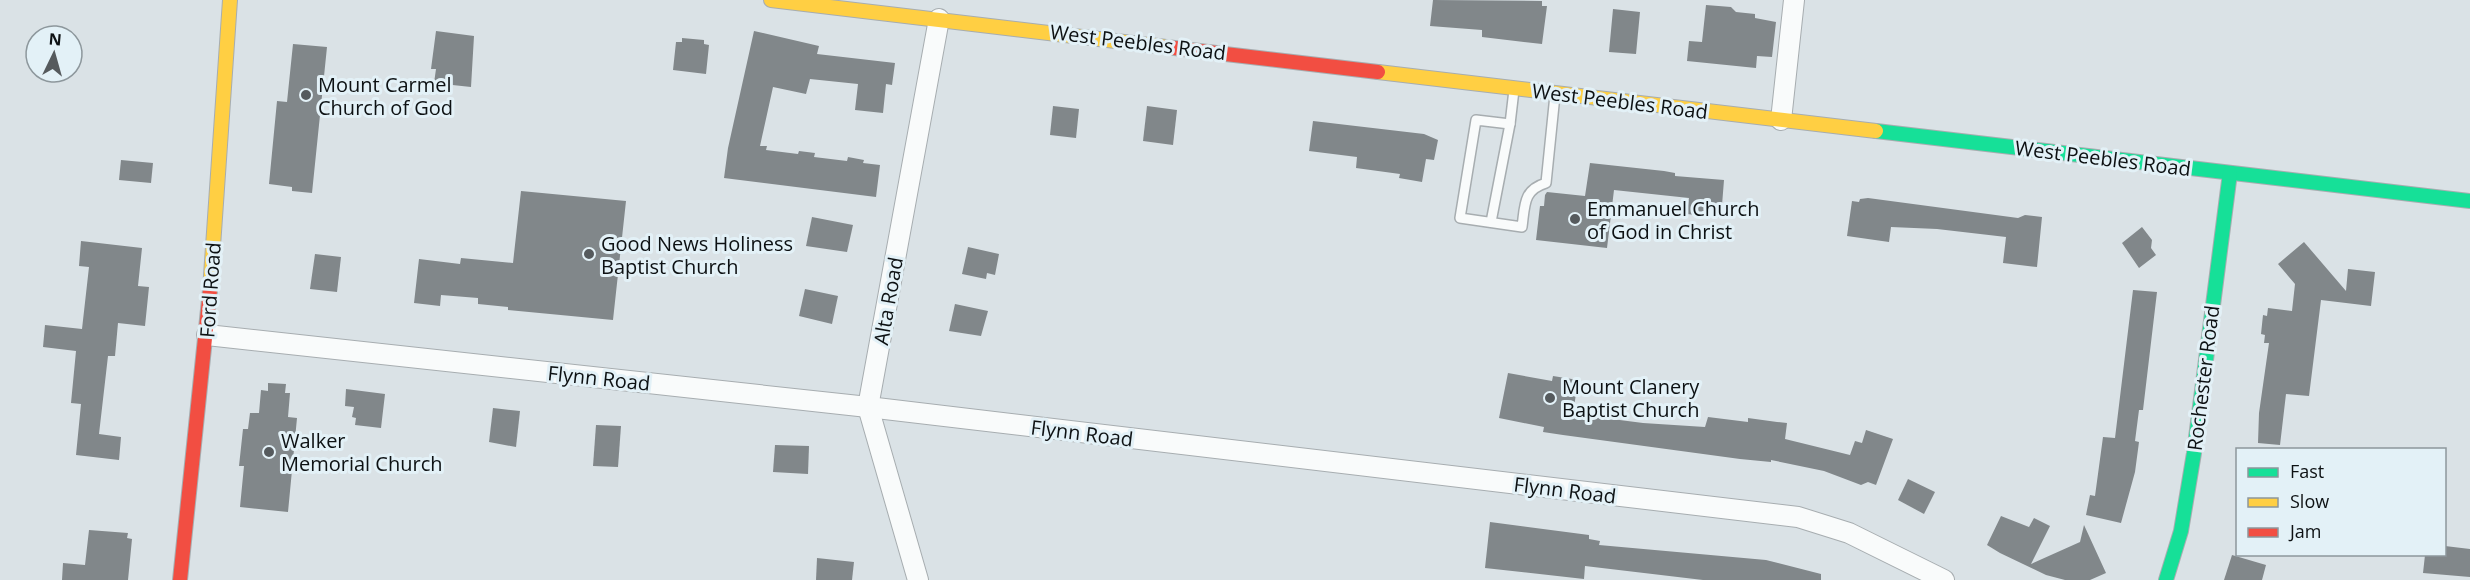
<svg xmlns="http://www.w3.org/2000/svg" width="2470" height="580" font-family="'Open Sans',sans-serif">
<rect width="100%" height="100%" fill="#dae2e6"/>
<g fill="#81878a">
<polygon points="1433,0 1542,1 1542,6 1547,6 1542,44 1482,37 1482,30 1430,26"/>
<polygon points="1706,5 1731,7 1736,12 1755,14 1755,18 1776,22 1772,57 1757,56 1756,68 1687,61 1689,41 1702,42"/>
<polygon points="1613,9 1640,12 1636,54 1609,52"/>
<polygon points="436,31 474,36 471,87 434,83 436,69 431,69"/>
<polygon points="754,31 819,46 817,54 895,63 892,85 886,84 883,113 855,110 858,84 810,79 806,94 773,87 760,146 767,146 766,150 798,154 799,151 815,153 814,157 847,161 848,157 864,160 863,163 880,165 876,197 724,178 728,148"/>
<polygon points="682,38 704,40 704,44 709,45 706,74 673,70 676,42 682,42"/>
<polygon points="293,44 327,47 312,193 292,191 292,187 269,184 277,101 287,102"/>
<polygon points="1053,106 1079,109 1076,138 1050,135"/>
<polygon points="1147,106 1177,110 1173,145 1143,141"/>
<polygon points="1313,121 1424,134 1438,140 1434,160 1426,159 1422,182 1399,178 1400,174 1356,168 1357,157 1309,151"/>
<polygon points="121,160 153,163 151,183 119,180"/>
<polygon points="1590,163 1664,171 1675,173 1675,176 1724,180 1721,218 1687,214 1689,198 1614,190 1607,248 1536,240 1540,206 1544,206 1545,195 1547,192 1585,196"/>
<polygon points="521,191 626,201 613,320 508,310 508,307 478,304 478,298 441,295 440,306 414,303 419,259 460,264 461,258 513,263"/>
<polygon points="1868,198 2018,218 2025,215 2042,217 2037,267 2003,263 2006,237 1937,229 1891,227 1889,242 1847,236 1852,201 1859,202 1860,199"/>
<polygon points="812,217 853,225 847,252 806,246"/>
<polygon points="2142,227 2152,240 2151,248 2156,255 2139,268 2122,243"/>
<polygon points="81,241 142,248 138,286 149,287 145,326 118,323 115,356 108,356 99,434 121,437 119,460 76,455 81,404 71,403 76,351 43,347 45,325 82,329 89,267 79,266"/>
<polygon points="2304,242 2346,291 2348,269 2375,272 2371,306 2321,300 2309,396 2286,394 2280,445 2258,443 2259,413 2269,343 2264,343 2265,335 2261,334 2263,315 2267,316 2268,308 2292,311 2295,284 2278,264"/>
<polygon points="968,247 999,254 995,275 987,273 986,279 962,274"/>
<polygon points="315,254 341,257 337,292 310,289"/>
<polygon points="805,289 838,296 832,324 799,316"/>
<polygon points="2133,290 2157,292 2143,410 2139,410 2135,441 2139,442 2135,472 2121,523 2086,515 2090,495 2095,496 2103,437 2115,438"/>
<polygon points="955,304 988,311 981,336 949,331"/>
<polygon points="1508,373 1552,381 1553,376 1578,380 1573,414 1643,423 1705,427 1708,417 1748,422 1748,418 1777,422 1787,423 1785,439 1850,455 1855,441 1862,443 1866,430 1893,439 1876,485 1868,482 1861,485 1824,471 1771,460 1771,462 1740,459 1563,435 1543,432 1544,427 1499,418"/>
<polygon points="268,383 286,384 285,393 290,393 288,417 297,418 288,512 240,507 244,466 239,466 243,429 248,429 250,413 259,413 261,390 268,391"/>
<polygon points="346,389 385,394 381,428 355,425 356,418 352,417 354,407 345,406"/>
<polygon points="493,408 520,411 516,447 489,442"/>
<polygon points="596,425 621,426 618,467 593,466"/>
<polygon points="775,445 809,446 808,474 773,472"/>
<polygon points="1908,479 1935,492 1924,514 1898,500"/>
<polygon points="2001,516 2029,527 2034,518 2050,526 2031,564 2080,542 2084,525 2106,573 2090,580 2065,580 2046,575 2000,553 1987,545"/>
<polygon points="1490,522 1589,535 1589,539 1600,541 1599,545 1766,560 1821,574 1821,580 1703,580 1585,566 1584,579 1485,568"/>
<polygon points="89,530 128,533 127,538 132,539 128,580 62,580 63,563 85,565"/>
<polygon points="2445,546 2470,549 2470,577 2423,573 2425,555 2445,555"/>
<polygon points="2232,555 2266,565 2262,580 2224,580"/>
<polygon points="817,558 854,562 852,580 816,580"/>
</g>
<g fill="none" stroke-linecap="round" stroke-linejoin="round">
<g stroke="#a7adb0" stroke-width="12">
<g id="lane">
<path d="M1510,124l-34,-4 -16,98 62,9c3,-22 1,-37 24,-44l9,-88"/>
<polyline points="1491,222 1510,124 1514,90"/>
</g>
</g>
<g stroke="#a7adb0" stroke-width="22">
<g id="street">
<polyline points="1781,120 1794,0"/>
<polyline points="207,335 868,407 1798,517 1849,533 1944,580"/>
<polyline points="918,580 868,407 939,19"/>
</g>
</g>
<g stroke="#a7adb0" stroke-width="16">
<g id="fast">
<polyline points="1876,131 2470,201"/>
<polyline points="2166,580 2181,531 2194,453 2230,173"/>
</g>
</g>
<g stroke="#a7adb0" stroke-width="16">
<g id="slow">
<polyline points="771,0 1166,47"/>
<polyline points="1378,72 1876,131"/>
<polyline points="210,290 230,0"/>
</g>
</g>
<g stroke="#a7adb0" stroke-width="16">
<g id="jam">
<polyline points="1166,47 1378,72"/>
<polyline points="180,580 210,290"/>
</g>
</g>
<use href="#lane" stroke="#f9fbfb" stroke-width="9"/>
<use href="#street" stroke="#f9fbfb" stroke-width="20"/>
<use href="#fast" stroke="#16e098" stroke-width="14"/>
<use href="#slow" stroke="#ffcf43" stroke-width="14"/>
<use href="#jam" stroke="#f24e42" stroke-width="14"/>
</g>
<g fill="#555a5d" stroke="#e3f1f7" stroke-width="2">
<circle cx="306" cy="95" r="6"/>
<circle cx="1575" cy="219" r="6"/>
<circle cx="589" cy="254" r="6"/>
<circle cx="1550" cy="398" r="6"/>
<circle cx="269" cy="452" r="6"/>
</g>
<g text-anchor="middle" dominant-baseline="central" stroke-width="6" stroke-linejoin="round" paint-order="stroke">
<g font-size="20" fill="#0d1113" stroke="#e3f1f7">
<text transform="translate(1138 42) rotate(7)">West Peebles Road</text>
<text transform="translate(1620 101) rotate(7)">West Peebles Road</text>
<text transform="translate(2103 158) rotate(7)">West Peebles Road</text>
<text transform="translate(210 290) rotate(-86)">Ford Road</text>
<text transform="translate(888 301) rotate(-80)">Alta Road</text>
<text transform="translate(599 378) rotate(6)">Flynn Road</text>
<text transform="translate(2203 378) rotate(-83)">Rochester Road</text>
<text transform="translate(1082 433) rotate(7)">Flynn Road</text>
<text transform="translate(1565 490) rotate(7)">Flynn Road</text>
</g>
<g font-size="20" fill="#0d1113" stroke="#e3f1f7" text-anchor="start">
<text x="318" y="84">Mount Carmel<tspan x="318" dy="23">Church of God</tspan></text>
<text x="1587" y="208">Emmanuel Church<tspan x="1587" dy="23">of God in Christ</tspan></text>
<text x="601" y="243">Good News Holiness<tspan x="601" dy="23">Baptist Church</tspan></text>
<text x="1562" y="386">Mount Clanery<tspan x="1562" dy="23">Baptist Church</tspan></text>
<text x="281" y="440">Walker<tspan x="281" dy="23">Memorial Church</tspan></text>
</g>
</g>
<rect x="2236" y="448" width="210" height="108" fill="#e3f1f7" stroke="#8d979c" stroke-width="1.5"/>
<rect x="2248" y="468" width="30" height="9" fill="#16e098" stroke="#8d979c" stroke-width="1.5"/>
<text x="2290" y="478" font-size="18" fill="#0d1113">Fast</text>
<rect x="2248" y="498" width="30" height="9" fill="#ffcf43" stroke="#8d979c" stroke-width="1.5"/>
<text x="2290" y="508" font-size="18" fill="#0d1113">Slow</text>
<rect x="2248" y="528" width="30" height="9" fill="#f24e42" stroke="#8d979c" stroke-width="1.5"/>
<text x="2290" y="538" font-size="18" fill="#0d1113">Jam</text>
<g transform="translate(54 54) rotate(5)"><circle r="28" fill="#e3f1f7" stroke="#8d979c" stroke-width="1.5"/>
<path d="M0-4.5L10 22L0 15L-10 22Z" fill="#555a5d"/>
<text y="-9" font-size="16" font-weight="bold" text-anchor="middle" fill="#0d1113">N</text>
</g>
</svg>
